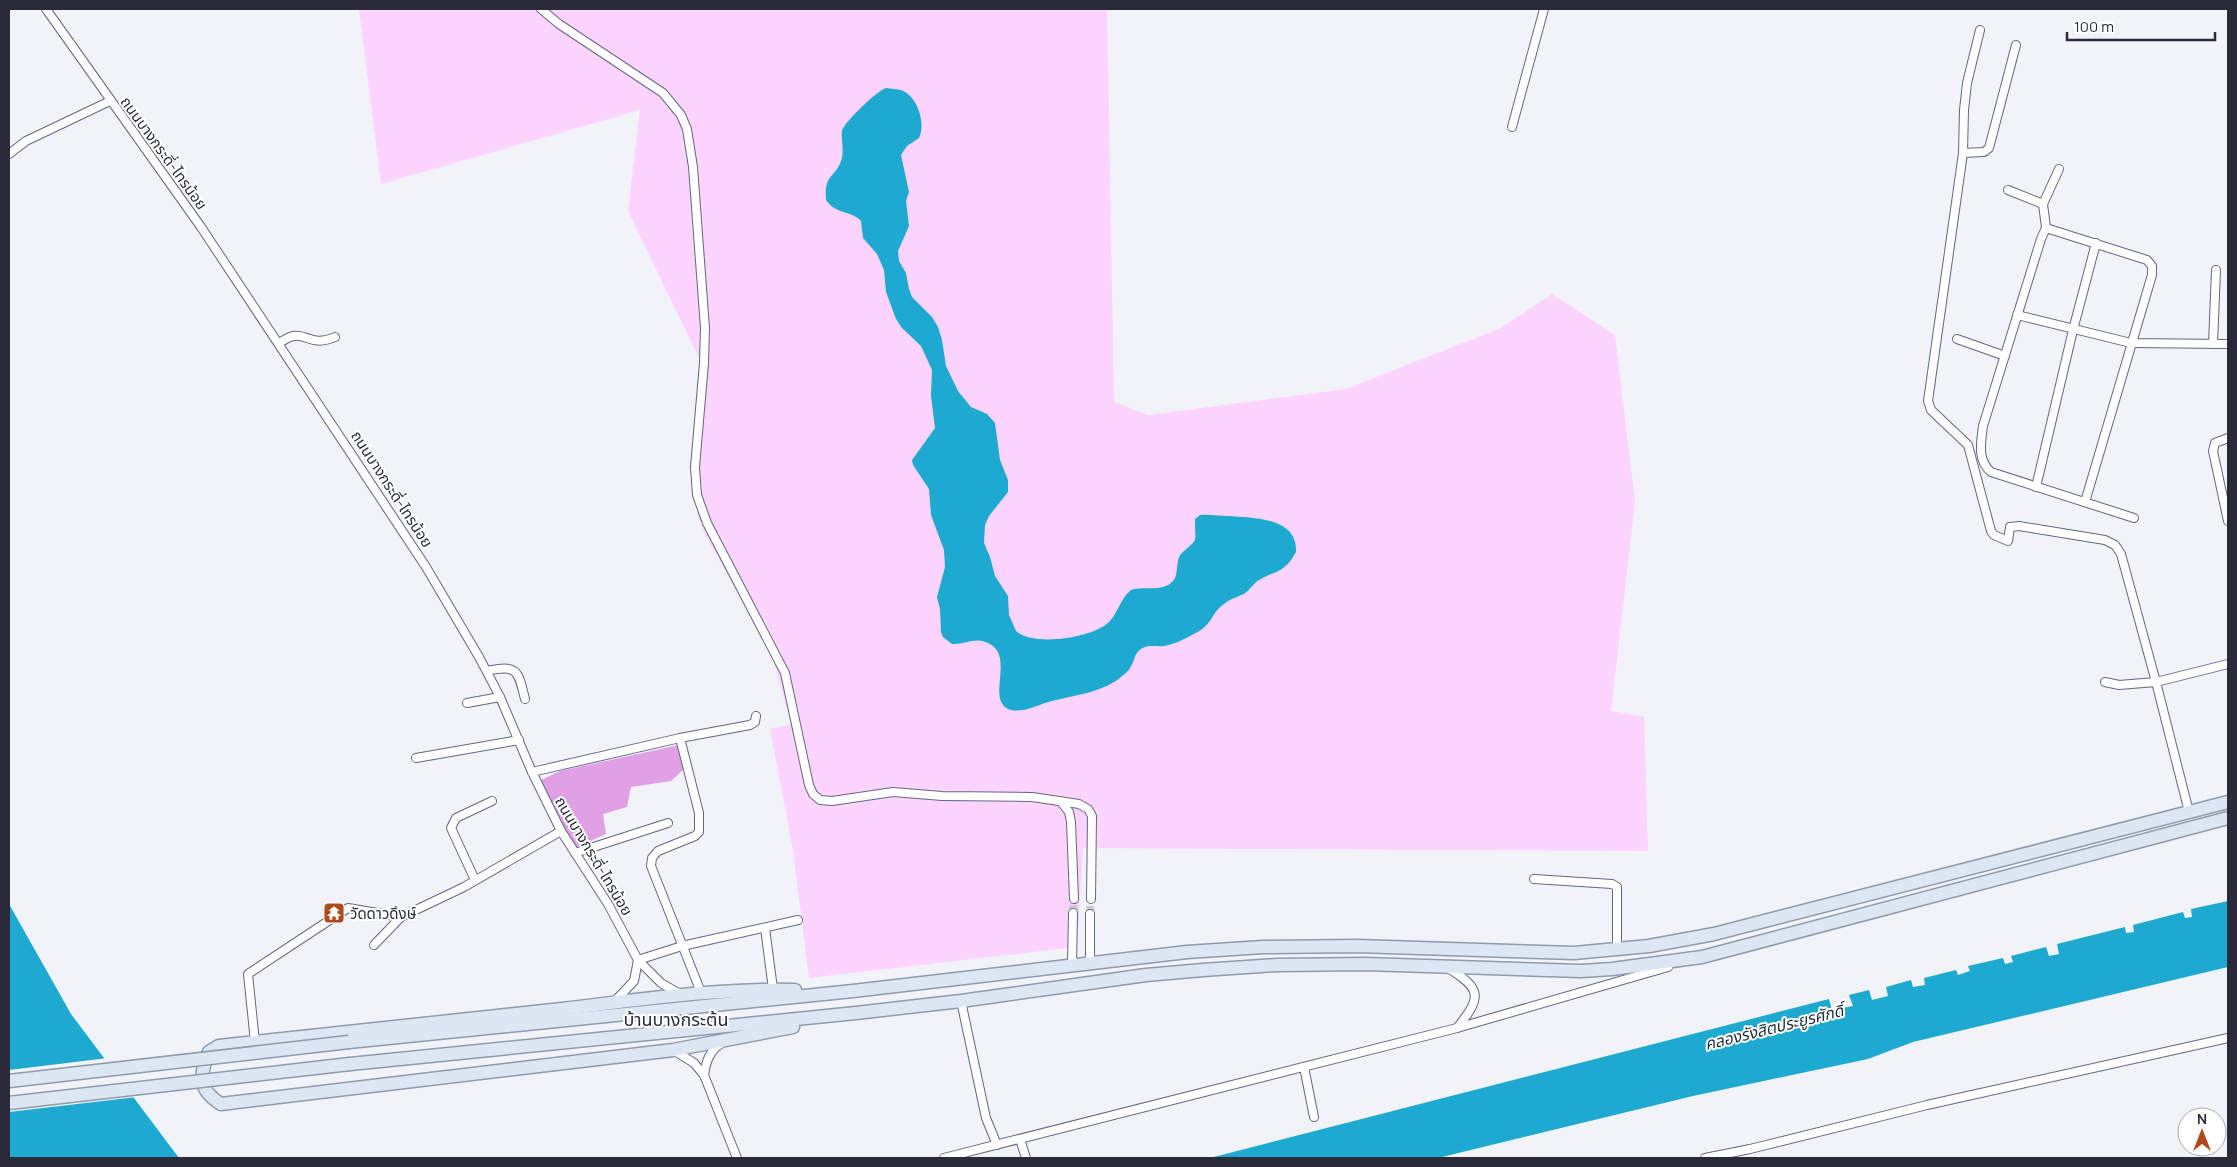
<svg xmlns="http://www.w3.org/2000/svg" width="2237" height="1167" font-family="Manrope,'Noto Sans Thai',sans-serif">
<rect width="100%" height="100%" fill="#f1f3f9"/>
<polygon fill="#fdd3ff" points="359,9 1107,9 1114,402 1148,415 1346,389 1501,328 1552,294 1615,335 1635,502 1611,711 1644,717 1648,851 1083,848 1077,947 809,978 793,850 770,729 791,724 772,655 706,536 697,515 697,432 704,368 628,211 640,110 381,184"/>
<polygon fill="#e19fe5" points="679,745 685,768 671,781 631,787 627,807 603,814 606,834 575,848 560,828 539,781 560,771"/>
<g fill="#1ea9d0">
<path d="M886,88c5,1 11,1 15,2 17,6 25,34 18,48l-12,8 -6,9 8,37 -3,9 3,25 -11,25 1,10 7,12 3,16 3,8 20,20 6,10 4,13 4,26 12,25 13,16 16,7 8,9 5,37 8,20v12l-19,24 -4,9 -1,18 6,14 5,19 13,20 1,19 7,16c17,16 77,7 93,-9 9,-9 11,-23 22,-32 14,-5 35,4 44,-12 3,-7 1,-15 5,-23 19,-19 15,-8 15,-36l5,-4c10,-1 19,1 28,1 25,2 70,1 68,36 -11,20 -18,18 -35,27 -7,3 -11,11 -17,15 -7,3 -14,5 -20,10 -15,11 -10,21 -32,31 -9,5 -18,9 -28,11 -8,1 -15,-2 -23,3 -7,4 -6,12 -11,19 -2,4 -7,7 -10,10 -20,15 -45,17 -68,23 -13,3 -27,12 -41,9 -29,-8 10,-60 -29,-69 -10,-2 -20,4 -30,3l-9,-7 -2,-5 -1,-23 -3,-12 8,-30 -1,-17 -13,-35 -2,-26 -16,-24 -1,-5 23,-32 -4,-32 1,-26 -11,-24 -19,-18 -6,-9 -10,-27 -2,-22 -7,-16 -14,-16 -2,-17c-10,-11 -25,-6 -35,-21 -2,-28 10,-21 16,-42 2,-9 -1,-18 0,-27 2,-9 36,-41 44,-43z"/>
<polygon points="2228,901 2228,967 1913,1042 1868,1059 1693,1096 1438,1158 1210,1158 1829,999 1832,1010 1853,1006 1849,995 1869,990 1872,1000 1888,996 1886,987 1911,980 1913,987 1925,985 1924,978 1956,970 1958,975 1970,971 1968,966 2003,958 2005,964 2013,962 2011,956 2046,947 2049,956 2059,954 2057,944 2125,927 2126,933 2134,932 2133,925 2183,912 2185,918 2192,917 2191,909"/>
<polygon points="9,904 71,1014 179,1158 9,1158"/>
</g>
<polygon fill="#f1f3f9" points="108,1058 137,1097 9,1112 9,1070"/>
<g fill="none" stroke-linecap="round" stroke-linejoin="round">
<g stroke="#c9cbd2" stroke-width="8" stroke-dasharray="8 4" stroke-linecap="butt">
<polyline points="1073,913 1074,899"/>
<polyline points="1090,914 1091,899"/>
</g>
<g stroke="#606782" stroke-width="10">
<g id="street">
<polyline points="46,9 201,227 426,567 479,657 500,697 532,772 561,831 608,904 638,960 661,983 680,994"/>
<polyline points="541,9 559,24 663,93 681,115 687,129 693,167 705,328 704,363 695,467 697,495 707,523 785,673 809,785 813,794 820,800 832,801 893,792 942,796 1032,797 1079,804 1088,809 1092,816 1091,899"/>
<polyline points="1980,30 1967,83 1964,110 1963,153 1928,401 1931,410 1968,445 1991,531 1994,535 2008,541 2010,527 2019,526 2105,540 2115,545 2121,554 2156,682 2119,685 2105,682"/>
<polyline points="1512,127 1544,9"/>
<polyline points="1963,153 1984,152 1989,148 2016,45"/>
<polyline points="9,154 26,141 110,101"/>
<path d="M2008,190l35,14 3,24 -5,11 -58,187c-2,16 -6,34 8,46l143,46"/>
<polyline points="2043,204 2059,169"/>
<polyline points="2046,228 2147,260 2152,266 2152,275 2085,502"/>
<polyline points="2017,315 2131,343 2228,344"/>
<polyline points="1957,339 2005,356"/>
<path d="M279,343c4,-2 9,-6 14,-7 14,-3 18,11 42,1"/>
<polyline points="2213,344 2216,270"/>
<polyline points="2228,438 2215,443 2213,451 2228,521"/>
<polyline points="2036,487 2073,330 2096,243"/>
<path d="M487,671c31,-7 31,0 38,28"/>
<polyline points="467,703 500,697"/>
<polyline points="680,738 699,813 699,832 695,836 658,851 652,858 651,866 702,995"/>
<polyline points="416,758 519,740"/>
<polyline points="532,772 680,738 750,725 755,722 756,716"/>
<polyline points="1062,803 1069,812 1071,822 1074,899"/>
<polyline points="2189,812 2156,682 2228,664"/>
<polyline points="575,853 668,823"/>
<polyline points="1534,879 1612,884 1617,887 1617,950"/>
<polyline points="475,880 451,828 456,818 492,801"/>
<polyline points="1090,914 1090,962"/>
<polyline points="765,928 773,989"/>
<polyline points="374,945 401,917"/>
<polyline points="638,960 682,946 798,920"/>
<polyline points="1072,964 1073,913"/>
<path d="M1448,968c34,21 34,29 9,60"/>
<polyline points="961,1001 986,1118 997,1145"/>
<polyline points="614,1002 634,981 638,960"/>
<polyline points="255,1042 248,974 348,908 401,917 464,887 561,831"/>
<polyline points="675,1051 694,1063 704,1075 737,1158"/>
<polyline points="1304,1067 1314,1117"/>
<path d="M704,1075c2,-14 6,-25 18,-32"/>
<polyline points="1020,1139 1026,1158"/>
<polyline points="944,1158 1457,1028 1668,967"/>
<polyline points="1705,1158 1750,1149 1927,1105 2228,1038"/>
</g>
</g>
<g stroke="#8e9bac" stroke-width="15">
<g id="primary">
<path d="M793,1027l-120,23 -452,54c-23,-14 -22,-29 -12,-52l10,-6c114,-13 228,-25 343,-37 77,-9 156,-21 233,-19"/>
<polyline points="349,1042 853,991 1187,952 1263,947 1357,946 1574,953 1649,946 1714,934 2228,802"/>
<polyline points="350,1064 856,1013 961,1001 1146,975 1203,970 1277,965 1366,964 1581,971 1612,969 1702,957 2228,818"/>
</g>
</g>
<use href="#street" stroke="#fff" stroke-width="8"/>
<use href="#primary" stroke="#dce7f3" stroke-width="12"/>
<g stroke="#8e9bac" stroke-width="15" stroke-linecap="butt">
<g id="primary-bridge">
<polyline points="9,1081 349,1042"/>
<polyline points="9,1103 350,1064"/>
</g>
</g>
<use href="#primary-bridge" stroke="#dce7f3" stroke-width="12"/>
</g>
<defs>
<g id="temple-square" transform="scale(1.125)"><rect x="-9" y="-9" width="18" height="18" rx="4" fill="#af491e" stroke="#fff"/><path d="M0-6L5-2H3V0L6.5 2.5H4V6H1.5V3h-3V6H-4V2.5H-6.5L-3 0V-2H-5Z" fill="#fff"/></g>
</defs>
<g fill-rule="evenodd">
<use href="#temple-square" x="334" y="913"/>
</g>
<g text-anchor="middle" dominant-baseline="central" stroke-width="4" stroke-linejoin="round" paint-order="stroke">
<g font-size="15" fill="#292c38" stroke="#fff">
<text transform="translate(164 153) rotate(54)">ถนนบางกระดี่-ไทรน้อย</text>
<text transform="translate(392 489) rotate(57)">ถนนบางกระดี่-ไทรน้อย</text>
<text transform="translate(594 856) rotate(59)">ถนนบางกระดี่-ไทรน้อย</text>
</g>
<g font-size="15" fill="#292c38" stroke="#fff" text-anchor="start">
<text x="350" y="913">วัดดาวดึงษ์</text>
</g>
<g font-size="16" font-style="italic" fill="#182d34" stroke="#fff">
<text transform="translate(1774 1027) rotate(-14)">คลองรังสิตประยูรศักดิ์</text>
</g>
<g font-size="18" fill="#292c38" stroke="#fff">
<text x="676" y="1019">บ้านบางกระต้น</text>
</g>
</g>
<rect width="2237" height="1167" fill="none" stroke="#292c38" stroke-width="20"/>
<g transform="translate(2202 1132)"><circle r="24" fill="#ffffff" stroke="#a9abaf"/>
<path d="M0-4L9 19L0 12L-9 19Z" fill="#af491e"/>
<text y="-8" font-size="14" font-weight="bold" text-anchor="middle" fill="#292c38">N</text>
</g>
<path d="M2067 32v8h148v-8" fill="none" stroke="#292c38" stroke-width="2.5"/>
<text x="2074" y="32" font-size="15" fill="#292c38" stroke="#ffffff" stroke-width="4" paint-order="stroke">100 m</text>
</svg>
